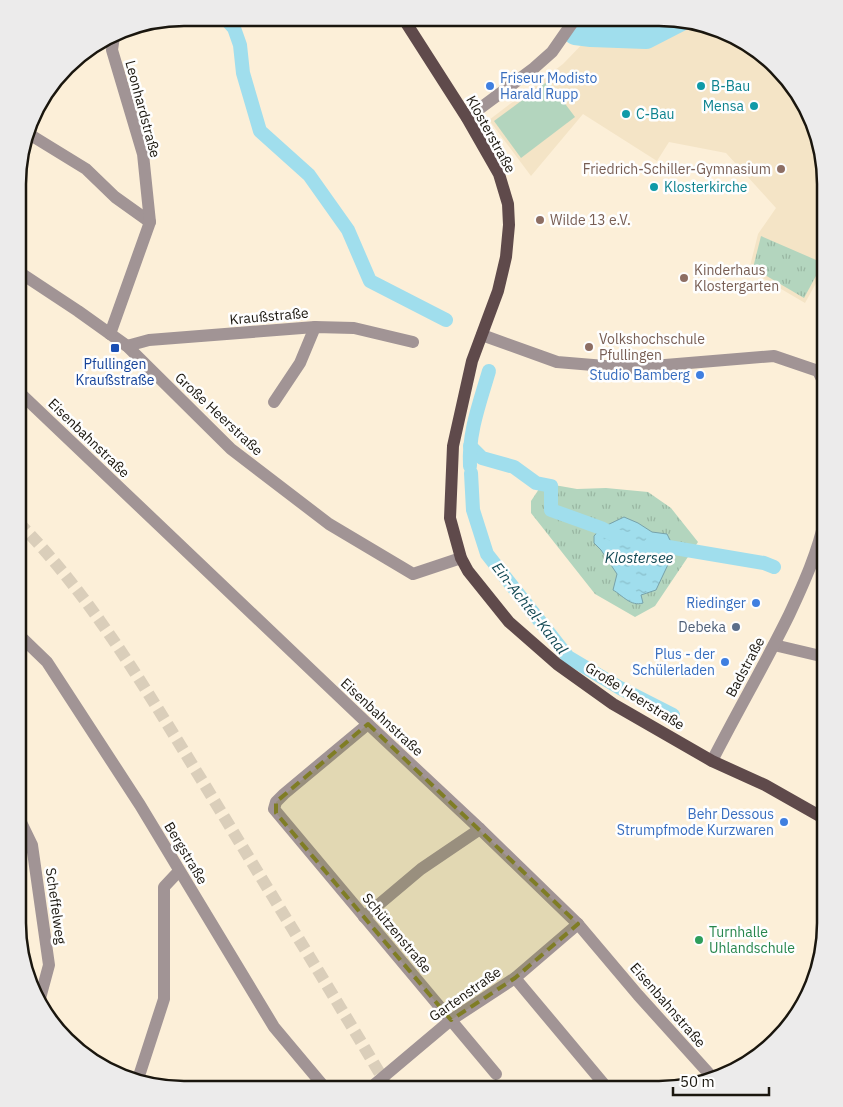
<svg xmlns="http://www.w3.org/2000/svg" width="843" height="1107" font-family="'IBM Plex Sans',sans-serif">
<defs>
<pattern id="park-tufts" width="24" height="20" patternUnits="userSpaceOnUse" patternTransform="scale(1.25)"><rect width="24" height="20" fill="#b3d5be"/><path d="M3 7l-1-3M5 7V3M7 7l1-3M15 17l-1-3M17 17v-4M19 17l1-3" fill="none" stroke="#99b6a2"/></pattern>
<pattern id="water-ripples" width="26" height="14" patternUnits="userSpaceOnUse" patternTransform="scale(1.25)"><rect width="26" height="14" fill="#a0deed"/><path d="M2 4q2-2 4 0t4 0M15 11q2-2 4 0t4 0" fill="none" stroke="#89beca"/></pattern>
</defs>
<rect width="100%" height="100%" fill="#fcefd8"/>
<polygon fill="#f4e4c6" points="681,19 752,46 808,110 825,184 825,267 805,303 749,270 758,234 776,208 726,153 669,142 657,161 583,114 531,176 489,120 563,64 591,35 646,37"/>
<polygon fill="#b3d5be" points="548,81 575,117 521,158 494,121"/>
<g fill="url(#park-tufts)">
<polygon points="761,236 823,263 804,298 753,268"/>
<polygon points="543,483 577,489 606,488 648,492 671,508 698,542 655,606 635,617 595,594 531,513 531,501"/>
</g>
<path fill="url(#water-ripples)" stroke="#78a2aa" d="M624,517l14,6 14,9 15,2 4,8 -3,12 4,2 -16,34 -15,5 2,8c-12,4 -21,-8 -30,-13l4,-16 -16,-24 -7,-7v-7l7,-8z"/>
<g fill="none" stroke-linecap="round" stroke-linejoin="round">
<g stroke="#a0deed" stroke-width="14">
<polyline points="225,18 234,28 240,45 243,73 260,131 309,175 348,230 370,281 446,320"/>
<polyline points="470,446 482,458 514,467 536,483 551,486 551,510 601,528 618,537"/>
<path d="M470,466c-2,-33 10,-64 19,-95"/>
<polyline points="471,473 473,510 487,554 568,657 620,688 673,715"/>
<polyline points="651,544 764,563 774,567"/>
</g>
<polyline stroke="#a0deed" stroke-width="24" points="575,33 591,35 646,37 681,19"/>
<path stroke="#daceba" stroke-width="12" stroke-dasharray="12 6" stroke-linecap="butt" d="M18,522c77,78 131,173 188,265 61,101 123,200 183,302"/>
<g stroke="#a19495" stroke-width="12">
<polyline points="467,118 534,68 552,52 575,19"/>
<polyline points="29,134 86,169 115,197 150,222"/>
<polyline points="19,272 78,311 127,346 231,449 329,524 413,574 461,558"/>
<polyline points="110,334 150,222 143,154 112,50 114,36"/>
<polyline points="482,335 557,362 629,368 774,356 818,371 825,385"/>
<polyline points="127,346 149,340 315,327 354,328 413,342"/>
<polyline points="19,392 368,724 480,829 578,924 638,995 712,1077"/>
<polyline points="274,402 300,363 315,327"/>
<polyline points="18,634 47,662 140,805 274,1027 326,1089"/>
<polyline points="774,645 825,657"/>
<polyline points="368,724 284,794 276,802 274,809 496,1074"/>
<path d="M712,761c25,-49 53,-97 77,-146 15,-32 29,-63 36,-97"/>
<polyline points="18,816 32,845 49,965 39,1002"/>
<polyline points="364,917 421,869 480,829"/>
<polyline points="515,978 608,1089"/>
<polyline points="138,1079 164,999 164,887 179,871"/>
<polyline points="369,1089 451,1020 515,978 578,924"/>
</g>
<polyline stroke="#5f4a4b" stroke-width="12" points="403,18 467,118 499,174 508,204 509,225 506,257 498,291 472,361 453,446 450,518 461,558 468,571 509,622 557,664 613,704 712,761 765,785 825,819"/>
</g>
<path fill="#7f7d25" fill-opacity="0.2" stroke="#7f7d25" stroke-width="4" stroke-dasharray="10 6" stroke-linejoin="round" d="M368,724l210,200 -63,54 -64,42 -175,-207v-11z"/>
<g fill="#3f7fe0" stroke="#fefefe" stroke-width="2">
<circle cx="490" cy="86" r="5"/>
<circle cx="700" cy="375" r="5"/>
<circle cx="756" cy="603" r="5"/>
<circle cx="725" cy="662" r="5"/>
<circle cx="784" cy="822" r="5"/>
</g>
<g fill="#0f9aa8" stroke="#fefefe" stroke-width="2">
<circle cx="701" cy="86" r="5"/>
<circle cx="754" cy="106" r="5"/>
<circle cx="626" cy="114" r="5"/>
<circle cx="654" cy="187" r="5"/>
</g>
<g fill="#8d6e63" stroke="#fefefe" stroke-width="2">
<circle cx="781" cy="169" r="5"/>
<circle cx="540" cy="220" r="5"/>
<circle cx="684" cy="278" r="5"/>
<circle cx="589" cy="347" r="5"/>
</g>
<rect fill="#1a4fb4" stroke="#fefefe" stroke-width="2" x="110" y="343" width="10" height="10" rx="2.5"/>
<circle fill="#5c6f8a" stroke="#fefefe" stroke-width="2" cx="736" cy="627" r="5"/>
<circle fill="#2e9e5b" stroke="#fefefe" stroke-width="2" cx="699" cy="940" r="5"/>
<g text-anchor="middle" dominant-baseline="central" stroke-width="5" stroke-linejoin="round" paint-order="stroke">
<g font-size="14" fill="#366cbe" stroke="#fefefe" text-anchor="end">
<text x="500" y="78" text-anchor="start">Friseur Modisto<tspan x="500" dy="16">Harald Rupp</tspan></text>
<text x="690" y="375">Studio Bamberg</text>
<text x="746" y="603">Riedinger</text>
<text x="715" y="654">Plus - der<tspan x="715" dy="16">Schülerladen</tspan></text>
<text x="774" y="814">Behr Dessous<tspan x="774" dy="16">Strumpfmode Kurzwaren</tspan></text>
</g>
<g font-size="14" fill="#0d838f" stroke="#fefefe" text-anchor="start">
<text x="711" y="86">B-Bau</text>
<text x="744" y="106" text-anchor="end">Mensa</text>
<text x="636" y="114">C-Bau</text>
<text x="664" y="187">Klosterkirche</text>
</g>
<g font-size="14" fill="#1a160e" stroke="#fefefe">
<text transform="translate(143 109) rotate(75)">Leonhardstraße</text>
<text transform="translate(491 134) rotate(61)">Klosterstraße</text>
<text transform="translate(269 316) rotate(-5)">Kraußstraße</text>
<text transform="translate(219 414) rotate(43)">Große Heerstraße</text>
<text transform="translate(89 438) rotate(44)">Eisenbahnstraße</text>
<text transform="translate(745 667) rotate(-62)">Badstraße</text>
<text transform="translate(635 696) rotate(32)">Große Heerstraße</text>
<text transform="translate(382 717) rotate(43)">Eisenbahnstraße</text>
<text transform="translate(186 853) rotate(59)">Bergstraße</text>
<text transform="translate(56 906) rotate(82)">Scheffelweg</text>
<text transform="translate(397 933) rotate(50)">Schützenstraße</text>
<text transform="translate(465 994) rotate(-35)">Gartenstraße</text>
<text transform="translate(668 1005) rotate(49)">Eisenbahnstraße</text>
</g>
<g font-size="14" fill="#785e54" stroke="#fefefe" text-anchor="start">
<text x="771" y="169" text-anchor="end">Friedrich-Schiller-Gymnasium</text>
<text x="550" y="220">Wilde 13 e.V.</text>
<text x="694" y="270">Kinderhaus<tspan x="694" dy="16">Klostergarten</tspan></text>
<text x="599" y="339">Volkshochschule<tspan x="599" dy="16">Pfullingen</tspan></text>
</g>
<g font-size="14" fill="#164399" stroke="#fefefe">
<text x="115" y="364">Pfullingen<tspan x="115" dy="16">Kraußstraße</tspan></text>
</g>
<g font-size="14" fill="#4e5e75" stroke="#fefefe" text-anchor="end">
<text x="726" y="627">Debeka</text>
</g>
<g font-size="14" fill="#27864d" stroke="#fefefe" text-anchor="start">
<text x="709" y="932">Turnhalle<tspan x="709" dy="16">Uhlandschule</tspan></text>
</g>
<g font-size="15" font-style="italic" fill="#134954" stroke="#fefefe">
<text x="639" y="557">Klostersee</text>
<text transform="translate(530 608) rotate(52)">Ein-Achtel-Kanal</text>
</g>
</g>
<path d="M0 0H843V1107H0ZM184 26H659A158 158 0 0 1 817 184V923A158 158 0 0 1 659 1081H184A158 158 0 0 1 26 923V184A158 158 0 0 1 184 26Z" fill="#ecebeb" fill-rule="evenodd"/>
<path fill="none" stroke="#1a160e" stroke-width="2.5" d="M184 26H659A158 158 0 0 1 817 184V923A158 158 0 0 1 659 1081H184A158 158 0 0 1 26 923V184A158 158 0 0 1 184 26Z"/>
<path d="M673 1087v8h96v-8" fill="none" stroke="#1a160e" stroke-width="2.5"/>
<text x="680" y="1087" font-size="15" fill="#1a160e" stroke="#fefefe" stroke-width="4" paint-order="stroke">50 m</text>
</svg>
